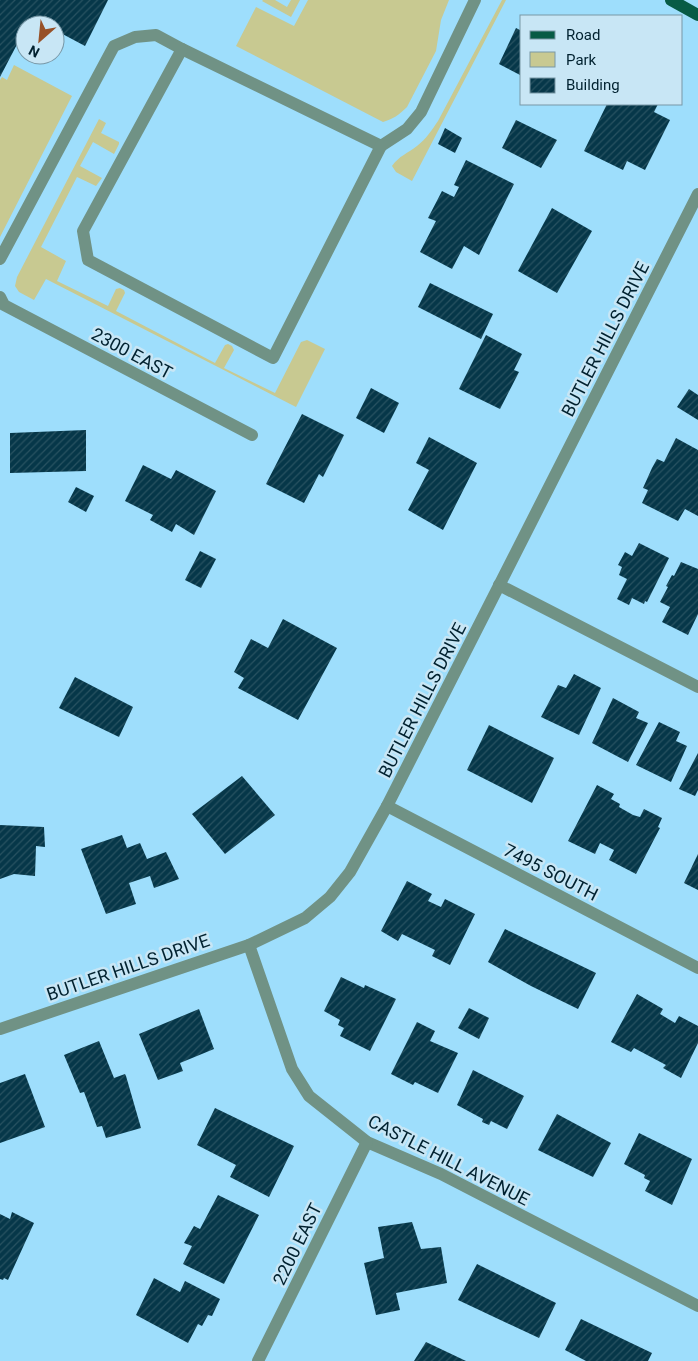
<svg xmlns="http://www.w3.org/2000/svg" width="698" height="1361" font-family="Roboto,sans-serif">
<defs>
<pattern id="building-hatch" width="6" height="6" patternUnits="userSpaceOnUse" patternTransform="scale(1.25)"><rect width="6" height="6" fill="#063749"/><path d="M-1 1l2-2M0 6l6-6M5 7l2-2" fill="none" stroke="#285261"/></pattern>
</defs>
<rect width="100%" height="100%" fill="#9edefc"/>
<g fill="#c8c991">
<polygon points="263,0 275,0 287,7 291,0 300,0 291,17 262,1"/>
<path d="M308,0h141l-8,20 -5,31 -29,56c-8,8 -14,12 -24,15l-147,-76 20,-39 38,19z"/>
<path d="M502,0h4l-94,181 -16,-9 -4,-6c7,-10 16,-13 25,-20 9,-7 15,-16 21,-25z"/>
<polygon points="14,65 72,96 0,237 0,80 2,77 7,80"/>
<polygon points="99,119 106,123 101,133 119,142 119,144 114,154 93,142 80,166 102,178 96,186 77,177 41,247 66,261 57,281 108,306 116,289 120,288 124,290 125,293 116,311 215,363 225,345 228,344 232,346 234,350 224,368 275,393 301,342 307,340 325,349 296,407 46,279 34,300 19,292 15,286 17,277"/>
</g>
<g fill="url(#building-hatch)">
<polygon points="0,0 108,0 85,46 55,30 55,25 45,25 31,18 27,25 25,25 25,29 0,77"/>
<polygon points="516,28 522,31 522,76 499,64"/>
<polygon points="607,104 658,104 654,112 670,120 645,170 627,161 623,170 584,151"/>
<polygon points="516,120 557,140 541,168 502,148"/>
<polygon points="445,128 462,138 455,153 438,144"/>
<polygon points="466,160 514,184 479,255 464,246 452,269 420,252 436,221 428,218 442,191 454,197 459,187 454,185"/>
<polygon points="552,208 592,231 557,293 518,271"/>
<polygon points="430,283 493,314 481,339 418,307"/>
<polygon points="486,335 522,354 514,370 519,372 500,409 459,389"/>
<polygon points="371,388 399,403 384,433 356,418"/>
<polygon points="689,389 698,395 698,420 677,407"/>
<polygon points="302,414 344,435 323,477 319,474 304,503 266,484"/>
<polygon points="86,430 86,471 10,473 10,433"/>
<polygon points="429,437 477,463 443,530 408,510 429,470 416,463"/>
<polygon points="676,438 698,450 698,516 685,509 678,521 642,503 648,490 643,488 652,468 657,459 664,462"/>
<polygon points="143,465 171,479 176,470 216,491 194,535 176,524 172,532 150,520 153,515 125,501"/>
<polygon points="76,487 94,496 86,512 68,502"/>
<polygon points="639,543 669,558 647,602 645,601 644,604 632,598 629,605 617,599 627,579 619,575 622,567 618,565 625,552 632,556"/>
<polygon points="200,551 216,559 201,588 185,580"/>
<polygon points="681,562 698,569 698,614 688,635 662,622 670,607 660,602 668,587 666,586 672,575 674,576"/>
<polygon points="283,619 337,648 298,720 238,688 244,678 234,672 251,639 268,648"/>
<polygon points="574,674 601,688 579,735 541,717 558,685 566,688"/>
<polygon points="75,677 133,707 119,737 59,708"/>
<polygon points="613,698 639,712 636,718 648,723 628,762 592,743"/>
<polygon points="659,722 680,732 676,741 687,746 671,782 636,765"/>
<polygon points="489,725 554,758 532,803 467,770"/>
<polygon points="698,753 698,790 695,796 679,789"/>
<polygon points="242,776 275,815 225,854 192,814"/>
<polygon points="597,785 614,794 611,799 620,804 619,807 633,815 640,817 644,809 662,818 658,827 660,828 636,874 609,860 614,850 600,843 595,854 568,841"/>
<polygon points="0,825 44,827 45,847 36,846 35,876 14,874 0,879"/>
<polygon points="122,835 127,848 140,843 147,859 166,852 179,879 154,888 150,876 129,883 136,904 106,914 81,849"/>
<polygon points="698,854 698,890 684,883"/>
<polygon points="407,881 432,894 428,901 441,907 445,899 475,914 450,965 432,956 435,950 402,934 398,941 381,931"/>
<polygon points="505,929 596,973 578,1009 531,986 488,962"/>
<polygon points="341,977 364,988 365,985 396,999 370,1051 340,1036 344,1028 338,1025 340,1020 324,1011"/>
<polygon points="637,994 663,1009 660,1014 675,1023 679,1016 698,1026 698,1043 681,1078 663,1068 666,1065 634,1048 631,1052 611,1042"/>
<polygon points="469,1008 489,1018 479,1039 458,1028"/>
<polygon points="199,1009 214,1049 180,1063 183,1071 158,1080 139,1034"/>
<polygon points="417,1022 435,1031 430,1041 458,1053 438,1093 415,1082 413,1085 391,1074"/>
<polygon points="99,1041 114,1078 125,1074 126,1076 141,1128 106,1138 102,1126 97,1127 84,1092 80,1093 64,1055"/>
<polygon points="473,1070 524,1096 507,1129 491,1121 489,1125 482,1122 483,1119 457,1105"/>
<polygon points="25,1074 45,1127 0,1143 0,1083"/>
<polygon points="215,1108 294,1146 269,1197 230,1177 236,1165 197,1145"/>
<polygon points="557,1114 611,1143 593,1177 538,1150"/>
<polygon points="639,1133 692,1159 672,1205 645,1191 650,1181 644,1178 645,1175 624,1164"/>
<polygon points="218,1195 259,1215 224,1284 183,1264 192,1246 184,1243 194,1226 200,1229"/>
<polygon points="12,1212 34,1223 8,1280 4,1278 3,1280 0,1279 0,1214 10,1219"/>
<polygon points="412,1222 421,1249 441,1247 447,1283 396,1293 400,1310 376,1315 364,1263 384,1258 378,1227"/>
<polygon points="477,1264 556,1303 539,1338 458,1300"/>
<polygon points="154,1278 180,1292 185,1281 220,1299 212,1316 208,1315 202,1326 198,1324 188,1343 136,1315"/>
<polygon points="581,1319 652,1353 648,1361 586,1361 565,1350"/>
<polygon points="426,1342 466,1361 414,1361"/>
</g>
<g fill="none" stroke-linecap="round" stroke-linejoin="round">
<g stroke="#709285" stroke-width="12">
<polyline points="182,49 381,146"/>
<polyline points="0,259 114,46 135,37 156,35 182,49 83,231 88,260 273,358 381,146 407,129 421,112 475,0"/>
<polyline points="0,297 4,305 252,435"/>
<polyline points="499,585 698,687"/>
<polyline points="387,806 698,968"/>
<polyline points="249,945 292,1069 309,1096 367,1142 441,1174 698,1306"/>
<polyline points="0,1029 249,945 305,918 330,897 350,872 387,806 698,194"/>
<polyline points="258,1361 367,1142"/>
</g>
<polyline stroke="#075b45" stroke-width="12" points="671,0 698,15"/>
</g>
<g text-anchor="middle" dominant-baseline="central" stroke-width="5" stroke-linejoin="round" paint-order="stroke">
<g font-size="18" fill="#00212f" stroke="#c8e6f5">
<text transform="translate(605 339) rotate(-63)">BUTLER HILLS DRIVE</text>
<text transform="translate(132 353) rotate(28)">2300 EAST</text>
<text transform="translate(422 700) rotate(-63)">BUTLER HILLS DRIVE</text>
<text transform="translate(551 872) rotate(27)">7495 SOUTH</text>
<text transform="translate(128 967) rotate(-19)">BUTLER HILLS DRIVE</text>
<text transform="translate(449 1160) rotate(27)">CASTLE HILL AVENUE</text>
<text transform="translate(297 1244) rotate(-64)">2200 EAST</text>
</g>
</g>
<rect x="520" y="15" width="162" height="90" fill="#c8e6f5" stroke="#7897a6"/>
<rect x="530" y="31" width="25" height="8" fill="#075b45" stroke="#7897a6"/>
<text x="566" y="40" font-size="15" fill="#00212f">Road</text>
<rect x="530" y="52" width="25" height="15" fill="#c8c991" stroke="#7897a6"/>
<text x="566" y="65" font-size="15" fill="#00212f">Park</text>
<rect x="530" y="78" width="25" height="15" fill="url(#building-hatch)" stroke="#7897a6"/>
<text x="566" y="90" font-size="15" fill="#00212f">Building</text>
<g transform="translate(40 40) rotate(207)"><circle r="24" fill="#c8e6f5" stroke="#7897a6"/>
<path d="M0-4L9 19L0 12L-9 19Z" fill="#975128"/>
<text y="-8" font-size="14" font-weight="bold" text-anchor="middle" fill="#00212f">N</text>
</g>
</svg>
